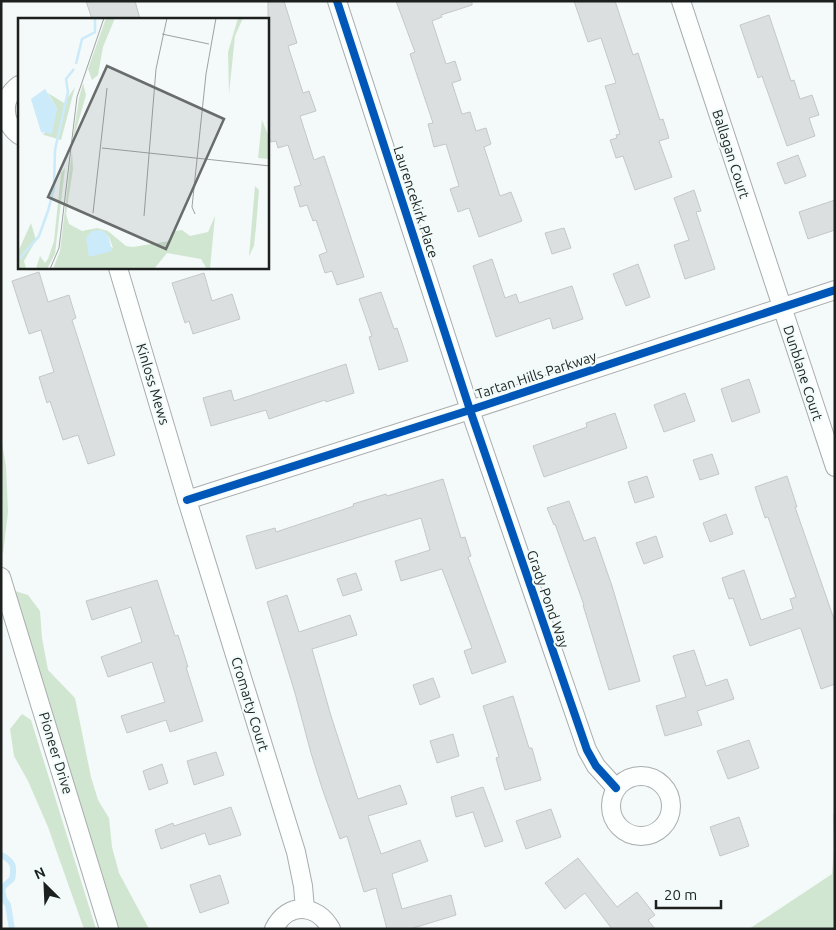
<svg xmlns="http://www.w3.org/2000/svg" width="836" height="930" font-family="Ubuntu,sans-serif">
<rect width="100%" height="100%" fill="#f4f9f9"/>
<g fill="#d1e6d1">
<polygon points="1,438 6,466 8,512 3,554 1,547"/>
<polygon points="15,591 28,595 40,611 42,638 48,670 75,698 91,777 98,800 109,818 112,847 119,873 149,929 118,929"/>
<polygon points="22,714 31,720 96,929 84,929 48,827 28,781 14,756 10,729"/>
<polygon points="835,811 835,929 749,929 832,874 834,848 833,815"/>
</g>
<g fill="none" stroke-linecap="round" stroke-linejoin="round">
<path stroke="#cbeafa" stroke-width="6" d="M1,855c12,6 14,11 11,24l-8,7 -2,4 2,9 4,6 4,24"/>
</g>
<g fill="#dcdfe0" stroke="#c4c8c9">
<polygon points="86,1 135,1 140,19 92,19"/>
<polygon points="268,1 284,1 297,43 288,46 303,93 309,91 316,111 300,116 314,160 324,156 364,277 337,285 332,271 325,273 319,255 327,252 316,220 313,221 307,205 300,207 294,187 301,185 288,145 278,148 276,141 271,142 268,133"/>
<polygon points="396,1 472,1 472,5 441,15 442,17 432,21 446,64 455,61 461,80 452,83 462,114 470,112 476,131 486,128 491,144 484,147 500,196 511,192 522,221 479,237 469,208 458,212 450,189 459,186 446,144 434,147 428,124 433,123 410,54 415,52"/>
<polygon points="574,1 615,1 633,55 638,53 660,120 663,119 669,138 659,141 672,177 635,190 623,156 616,158 610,140 617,138 616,135 620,134 605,86 616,83 601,38 588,42"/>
<polygon points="769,15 791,81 794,80 800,99 812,95 819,115 809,118 815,136 787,146 762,76 758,78 740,25"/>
<polygon points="798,155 806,176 785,184 777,163"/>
<polygon points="694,190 701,211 696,212 715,269 685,279 674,245 689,240 674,198"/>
<polygon points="835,200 835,230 808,239 799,212"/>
<polygon points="564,228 571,248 552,254 545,233"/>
<polygon points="492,259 505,298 516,294 519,303 572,286 583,319 553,329 550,318 496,337 473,266"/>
<polygon points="638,264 650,297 626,306 613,274"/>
<polygon points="39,272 48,302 69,295 76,318 72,320 115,455 88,464 78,435 63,440 50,401 47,403 39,377 54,372 41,330 29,334 12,281"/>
<polygon points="204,273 212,301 232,294 240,319 193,334 189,321 185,323 172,283"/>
<polygon points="381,292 394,329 397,328 408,361 379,370 369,337 372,336 359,299"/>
<polygon points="346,364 354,393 326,402 325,400 269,419 266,410 211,426 203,398 231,390 234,401"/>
<polygon points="749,379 760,412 732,422 721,389"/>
<polygon points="685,393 695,421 664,432 654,405"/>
<polygon points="615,413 627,448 544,477 533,446 587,427 586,423"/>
<polygon points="712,454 719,474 700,480 693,460"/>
<polygon points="647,476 654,497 635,503 628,482"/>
<polygon points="787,476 797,507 795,507 835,622 835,684 821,689 801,629 800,628 750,646 733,598 729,599 722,578 744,570 761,620 793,609 790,599 796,597 768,517 765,518 755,487"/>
<polygon points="443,479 461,538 465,537 471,556 468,557 506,662 472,674 464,651 472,648 442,569 401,581 395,561 430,550 421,518 256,569 246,536 275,528 276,532 354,506 353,504 386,494 387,496"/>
<polygon points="569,501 584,541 595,537 612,586 640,681 609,690 583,605 584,605 555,524 554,525 547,508"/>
<polygon points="726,514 733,534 710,542 703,523"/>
<polygon points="656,536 663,557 644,564 636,543"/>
<polygon points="356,573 362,590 343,596 337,579"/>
<polygon points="157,580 175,636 178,635 188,667 186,667 203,721 170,732 166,720 127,733 121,716 165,702 152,662 108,677 101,657 142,642 131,607 92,620 86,601"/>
<polygon points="287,595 299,632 350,615 357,635 312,649 331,716 358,799 400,785 407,804 368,816 381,854 420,840 428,861 392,874 402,909 451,895 456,915 410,929 387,929 376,888 364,892 347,836 340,839 322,788 311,753 295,693 267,602"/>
<polygon points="694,650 706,686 727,679 734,699 697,711 702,725 665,736 656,706 686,697 673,656"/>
<polygon points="433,678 440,697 420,705 413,685"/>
<polygon points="513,696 529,748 532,748 541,780 505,790 496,758 499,757 483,706"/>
<polygon points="453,734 459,756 437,763 430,741"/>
<polygon points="749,740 759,768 728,779 717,751"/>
<polygon points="216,752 224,775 194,785 187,761"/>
<polygon points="162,764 168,783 149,790 143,771"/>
<polygon points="483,787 503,841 485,847 473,812 456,817 451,797"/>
<polygon points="231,807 241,835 209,845 205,833 161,849 155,830 173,823 174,826"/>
<polygon points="551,809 561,837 526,849 516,821"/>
<polygon points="739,817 749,846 720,856 710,827"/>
<polygon points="578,858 617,907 637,892 655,915 648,920 655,929 612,929 585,893 565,909 545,883"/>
<polygon points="220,875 229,903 200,913 190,885"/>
</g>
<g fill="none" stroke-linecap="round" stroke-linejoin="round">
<g stroke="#a9adad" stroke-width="20">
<g id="street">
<polyline points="337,1 470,410 587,750 596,766 616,788"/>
<polyline points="681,1 835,467"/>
<path d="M19,85c-18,13 -17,37 0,50"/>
<polyline points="118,268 187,500 296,852 303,886 305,909"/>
<polyline points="187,500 470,410 835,290"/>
<polyline points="1,577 109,929"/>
<circle cx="641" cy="806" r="30"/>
<path d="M274,929c14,-28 43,-25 57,0"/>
</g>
</g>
<use href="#street" stroke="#fdfefe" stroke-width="18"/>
<g stroke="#f1fcfa" stroke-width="11">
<g id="cycleway">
<polyline points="337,1 470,410 587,750 596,766 616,788"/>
<polyline points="187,500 470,410 835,290"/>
</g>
</g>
<use href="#cycleway" stroke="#0057b8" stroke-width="8"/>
</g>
<g text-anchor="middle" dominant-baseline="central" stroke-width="4" stroke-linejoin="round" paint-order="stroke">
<g font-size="14" fill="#1c201f" stroke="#f1fcfa">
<text transform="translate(731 154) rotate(72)">Ballagan Court</text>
<text transform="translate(416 202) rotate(72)">Laurencekirk Place</text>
<text transform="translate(803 373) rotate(72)">Dunblane Court</text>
<text transform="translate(536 375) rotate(-18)">Tartan Hills Parkway</text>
<text transform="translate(153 384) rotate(73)">Kinloss Mews</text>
<text transform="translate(548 599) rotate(71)">Grady Pond Way</text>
<text transform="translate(250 704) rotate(73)">Cromarty Court</text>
<text transform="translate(56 753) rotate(73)">Pioneer Drive</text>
</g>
</g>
<g transform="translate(18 18)">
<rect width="251" height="251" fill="#f4f9f9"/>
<path d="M88,0h9l-12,29 -5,28 -6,5 -4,-11zM220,0h5l-8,18 -6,58 -1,-42zM65,65l3,12 -14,49 7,-46zM57,69l-14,53 -17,-5 -3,-3 3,2 13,-25 -9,-16 16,10zM244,102l7,17v22l-11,-1zM54,132l1,19 -7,45 3,10 13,7 15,-3 11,3 18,15 7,1 36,-6 6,-10 7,-1 8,6 18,-4 7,-16 -5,53h-3l-6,-10 -34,-6 -13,16h-101l7,-18zM83,212l8,7 4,11 -24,-14zM47,150l-10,86 -8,15h-11l4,-13 5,7 3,-4 6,-18 7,-68zM237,168l4,4 -3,37 -2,19 -5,10zM13,205l5,17 -12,21 2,8h-8v-17z" fill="#d1e6d1" fill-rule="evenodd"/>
<path d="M27,71l12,20 -5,25 -11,-2 -10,-33zM83,212l7,5 4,16 -23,6 -3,-19 6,-7z" fill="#cbeafa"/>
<path fill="none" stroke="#cbeafa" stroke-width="2.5" d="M58,46l6,-25 13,-7v-14M0,242l21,-24 9,-25 6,-23 1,-38 13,-58 -2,-13 8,-10"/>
<path fill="none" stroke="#9ea2a2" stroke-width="1" d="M144,16l47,10M84,130l168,18M75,195l14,-125M177,196l-3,-7 14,-133 10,-56M126,198l12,-147 11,-51M32,251l9,-21 18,-151 27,-79"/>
<path fill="#686c6b" fill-opacity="0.15" stroke="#686c6b" stroke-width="2.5" d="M89,48l117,53 -58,130 -118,-52z"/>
<rect width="251" height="251" fill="none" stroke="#1c201f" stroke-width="2.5"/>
</g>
<rect width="836" height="930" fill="none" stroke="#1c201f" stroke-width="5"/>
<g transform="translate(45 885) rotate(336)" stroke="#f1fcfa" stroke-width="4" paint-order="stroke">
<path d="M0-4L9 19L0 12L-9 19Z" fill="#1c201f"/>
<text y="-8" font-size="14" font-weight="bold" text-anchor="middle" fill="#1c201f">N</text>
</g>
<path d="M656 900v8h65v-8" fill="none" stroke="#1c201f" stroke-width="2.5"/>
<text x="664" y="900" font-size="15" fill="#1c201f" stroke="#f1fcfa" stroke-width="4" paint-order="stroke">20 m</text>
</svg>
